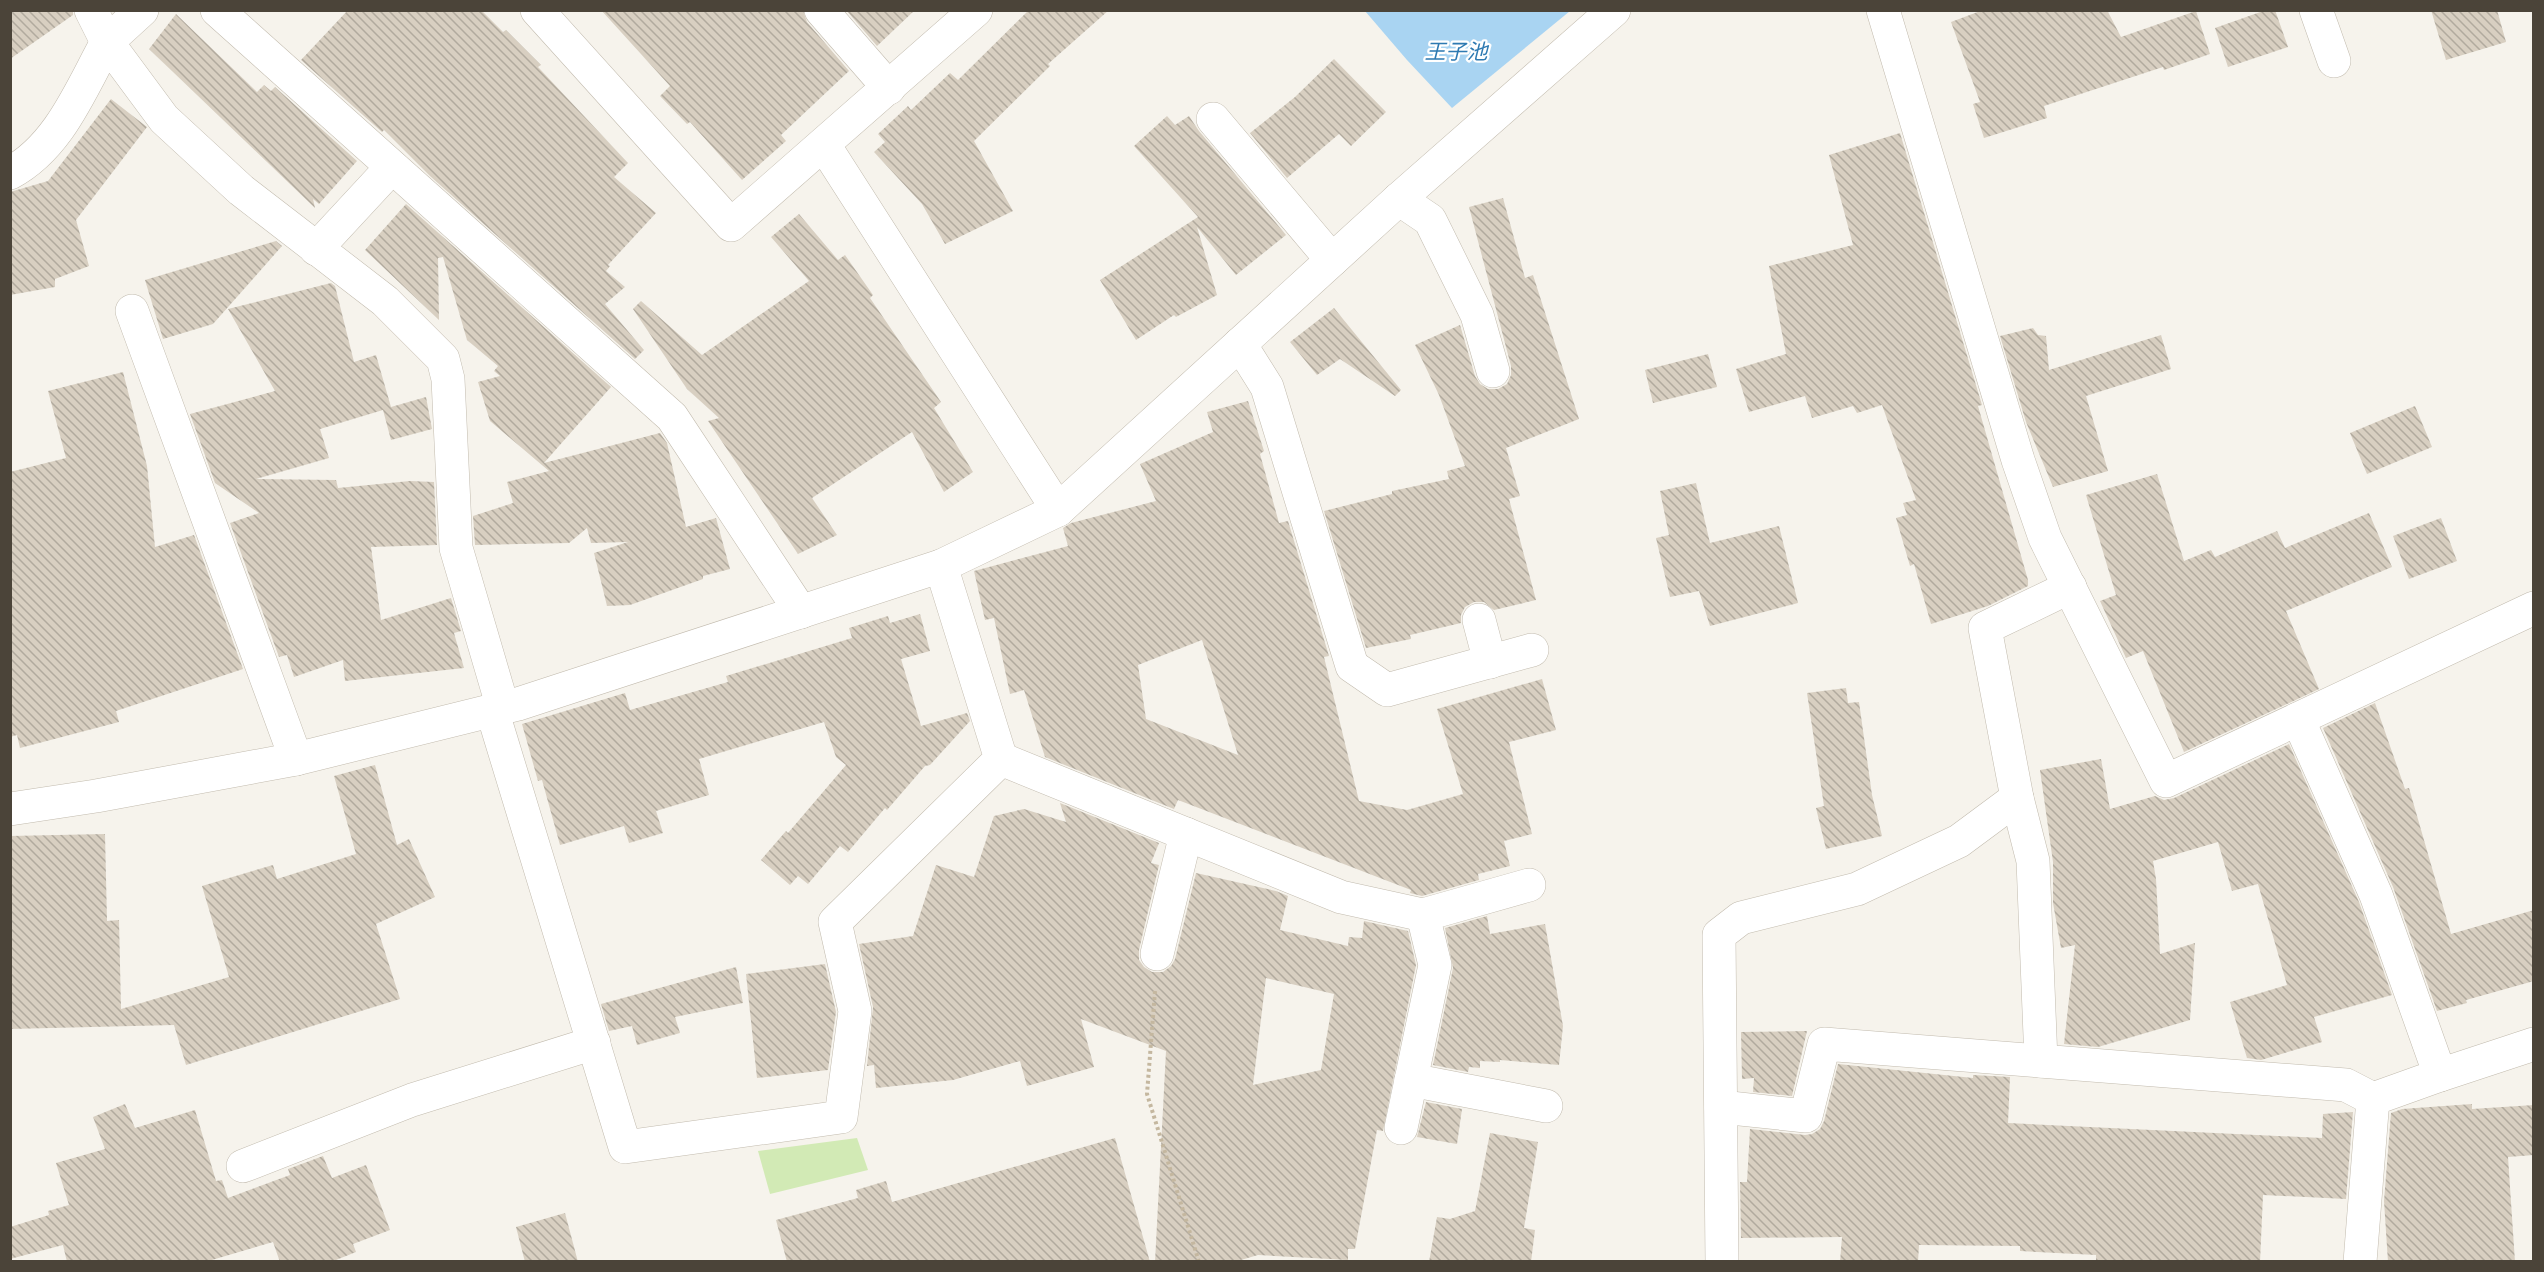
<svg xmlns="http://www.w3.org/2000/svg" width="2544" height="1272" font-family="'Source Sans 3','Noto Sans JP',sans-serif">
<defs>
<pattern id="building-back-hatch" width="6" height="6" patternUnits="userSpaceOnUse" patternTransform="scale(1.5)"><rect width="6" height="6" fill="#d8cfc1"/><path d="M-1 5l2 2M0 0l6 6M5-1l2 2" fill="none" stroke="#b1aa9e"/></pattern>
</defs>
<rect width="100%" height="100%" fill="#f6f3ec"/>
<polygon fill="#d2eab5" points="857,1138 868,1170 770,1194 758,1151"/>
<polygon fill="#a9d4f2" points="1365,11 1570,11 1452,108 1407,60"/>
<g fill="url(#building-back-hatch)" fill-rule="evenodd">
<polygon points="10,10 73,10 73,15 10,59"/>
<polygon points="348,10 481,10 503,32 506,30 541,65 538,67 628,163 614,177 656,213 608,265 610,266 606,271 625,287 605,304 644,350 635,359 430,176 384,130 382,132 301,60"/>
<polygon points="601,10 803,10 807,22 849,71 781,135 786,141 742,180 690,122 687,124 660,96 670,86"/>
<polygon points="846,10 915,10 877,46"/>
<polygon points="1029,10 1109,10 1048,64 1050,66 974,141 1013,211 945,244 922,204 874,152 885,142 878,134 908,106 911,110 950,73 958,80"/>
<polygon points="1983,10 2107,10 2121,37 2196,11 2210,54 2164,70 2163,67 2044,106 2047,118 1984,138 1973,104 1980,102 1951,22"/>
<polygon points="2266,10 2275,10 2288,47 2228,67 2215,28"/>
<polygon points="2431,10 2497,10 2506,42 2446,60"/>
<polygon points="176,14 257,92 264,85 271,91 275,87 357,161 319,204 313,199 315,208 149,49"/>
<polygon points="1334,59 1386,112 1351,146 1339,134 1287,178 1250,133 1295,97"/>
<polygon points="111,99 147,127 76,220 89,266 55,279 55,287 10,295 10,192 48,181"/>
<polygon points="1167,116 1175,125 1189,116 1199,131 1286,235 1236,275 1197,227 1217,295 1176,317 1174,315 1136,340 1100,280 1198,217 1134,146"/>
<polygon points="1900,133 1982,405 1978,406 2028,580 2028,586 1988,606 1931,624 1914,564 1910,566 1896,518 1907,515 1903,503 1916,500 1882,405 1857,413 1853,406 1812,418 1805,396 1749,412 1736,369 1786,354 1769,266 1853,245 1829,155"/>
<polygon points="1503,198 1525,278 1533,275 1579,419 1506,448 1520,496 1509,499 1536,600 1494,610 1484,602 1474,602 1465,607 1461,615 1461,623 1410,635 1411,639 1366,648 1324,511 1392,494 1392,491 1449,479 1447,471 1465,466 1439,395 1415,345 1460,325 1475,376 1480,384 1488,389 1498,389 1507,384 1511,375 1511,366 1469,207"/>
<polygon points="406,204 611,387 544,463 660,433 667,443 686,527 716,518 730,569 703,576 703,579 630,605 607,606 594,553 628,542 591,543 587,528 569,543 475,545 473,516 513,503 507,482 549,471 490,421 478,382 500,376 494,371 498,366 467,340 443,257 438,258 439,320 365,250"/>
<polygon points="799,214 838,260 845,255 873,295 870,298 941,402 934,408 973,472 944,492 912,432 812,498 837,535 798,554 708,421 719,418 687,389 633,309 641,301 702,355 809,281 771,237"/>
<polygon points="276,241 282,246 213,324 163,339 145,280"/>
<polygon points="331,283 335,286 354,362 376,355 391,407 426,397 432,429 391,440 383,410 320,429 329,458 256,479 336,480 338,488 410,481 434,482 437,545 371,547 381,620 451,598 461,631 454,633 464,668 345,681 343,660 294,677 287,655 279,657 230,523 259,513 215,483 190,414 275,391 228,309"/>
<polygon points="1334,308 1401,390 1395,396 1340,359 1317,375 1290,342"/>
<polygon points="2033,328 2038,335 2046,336 2049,370 2161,335 2171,369 2086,396 2108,471 2053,487 2026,422 2000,336"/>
<polygon points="1708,354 1717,387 1653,403 1645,370"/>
<polygon points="123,372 147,466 155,547 194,535 243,669 116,711 119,722 20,748 17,735 10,737 10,472 66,458 48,391"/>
<path d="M1248,401l16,50 -4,3 19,69 9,-2 41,135 -5,1 35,144 48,9 56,-16 -26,-85 105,-30 14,51 -47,12 23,92 -28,7 6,25 -32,8 1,6 -57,16 -12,-3 1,-3 -233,-90 -4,9 -129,-52 -21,-67 -14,4 -16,-76 -9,2 -11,-49 94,-25 -5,-18 8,-5 85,-22 -16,-37 73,-32 -6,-20zM1202,640l36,115 -92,-36 -8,-54z"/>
<polygon points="2415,406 2432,447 2367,474 2350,433"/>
<polygon points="2157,474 2184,561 2211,550 2215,557 2277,531 2285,548 2369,513 2392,567 2286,611 2319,689 2184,752 2143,651 2126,658 2100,601 2116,595 2086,495"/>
<polygon points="1696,483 1710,543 1779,526 1798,603 1710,626 1699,591 1670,597 1656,538 1669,535 1660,491"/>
<polygon points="2441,518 2457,561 2409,579 2393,536"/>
<polygon points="920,614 930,651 901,659 921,726 967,713 970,721 930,765 925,766 887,810 885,808 848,852 840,846 808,884 798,876 790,885 761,860 786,831 788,833 846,765 836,757 824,722 699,759 709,795 656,811 663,833 629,843 624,826 560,845 542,780 538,781 522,724 625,693 630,710 728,682 726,676 852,638 849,628 888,616 890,623"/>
<polygon points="1846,688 1848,703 1859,702 1872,795 1882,836 1826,849 1816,808 1824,806 1807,693"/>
<polygon points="2375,703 2405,789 2409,788 2451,934 2534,910 2534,981 2466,1000 2467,1003 2437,1011 2393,887 2323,728"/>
<polygon points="2289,744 2359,902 2392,995 2314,1017 2322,1042 2261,1060 2247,1058 2230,1002 2287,985 2258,884 2232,891 2218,842 2153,861 2156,879 2160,954 2195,943 2190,1020 2098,1047 2064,1044 2075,945 2061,948 2053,903 2053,862 2040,770 2101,759 2110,809 2155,796 2164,800 2174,798"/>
<polygon points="375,765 397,845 409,839 435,897 376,924 400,999 186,1065 174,1025 10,1029 10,836 105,834 107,921 119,920 121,1009 229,977 202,886 273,865 277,879 356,854 334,776"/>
<path d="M1060,803l99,40 -8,20 8,2 -20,85v10l5,7 8,5h11l8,-6 4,-7 21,-86 80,18 12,5 -8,34 68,16 1,-9 13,1 2,-17 44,10 8,34 -33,166 -6,-1 -22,119h-7v11l-90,-5 -24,7h-79l11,-211 -85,-32 13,48 -67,19 -7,-25 -67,19 -77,8 -2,-23 -7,1 6,-59 -14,-63 54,-8 23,-71 38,12 20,-61 30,-7 42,13zM1266,978l68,16 -13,76 -68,15z"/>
<polygon points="1487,916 1490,934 1545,924 1563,1026 1559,1065 1500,1060 1500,1062 1480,1061 1480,1068 1469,1067 1468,1072 1433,1065 1453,968 1445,928"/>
<polygon points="825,964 836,1012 828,1070 757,1078 746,974"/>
<polygon points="736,967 743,1003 675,1017 680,1033 637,1045 632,1026 609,1031 601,1004"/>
<polygon points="1807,1031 1792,1096 1753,1092 1754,1078 1742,1079 1741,1032"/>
<polygon points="1838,1064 1973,1078 1973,1075 2010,1077 2008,1123 2322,1138 2323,1114 2353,1112 2346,1199 2263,1195 2260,1262 2096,1262 2096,1255 2020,1251 2020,1246 1919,1245 1918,1262 1840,1262 1842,1237 1741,1238 1740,1182 1747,1182 1750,1129 1805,1135 1812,1134 1820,1129 1824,1121"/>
<polygon points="1426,1102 1462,1109 1457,1144 1417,1137"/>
<polygon points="125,1104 135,1128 195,1110 216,1181 222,1180 228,1198 290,1175 288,1169 323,1156 332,1178 366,1165 390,1230 353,1244 356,1252 331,1262 280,1262 273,1242 205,1262 67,1262 63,1245 10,1259 10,1227 49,1215 48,1211 69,1205 56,1163 105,1149 93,1117"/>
<polygon points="2472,1104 2472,1109 2534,1105 2534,1155 2508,1157 2515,1262 2388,1262 2384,1201 2391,1113 2402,1109"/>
<polygon points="1490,1133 1538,1142 1524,1228 1535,1230 1531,1262 1429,1262 1437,1217 1450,1219 1475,1211"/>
<polygon points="1115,1138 1150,1262 787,1262 776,1220 858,1198 856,1190 886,1181 892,1202"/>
<polygon points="565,1213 578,1262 525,1262 516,1227"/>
</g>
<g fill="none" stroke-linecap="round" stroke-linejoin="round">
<g stroke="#c2bbae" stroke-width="34">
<g id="minor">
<polyline points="91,10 107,42 142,10"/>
<polyline points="217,10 672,417 801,612"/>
<polyline points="537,10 731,225 976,10"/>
<polyline points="821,10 889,88"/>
<polyline points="1883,10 2018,460 2045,538 2166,781 2534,608"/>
<polyline points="2316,10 2334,61"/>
<polyline points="1213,119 1332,260"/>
<polyline points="824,145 1058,510"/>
<path d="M10,173c49,-26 71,-84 97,-131l57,77 77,71 144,111 58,58 5,20 8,169 47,160"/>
<polyline points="1399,199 1430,220 1477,315 1493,371"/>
<polyline points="316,249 392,167"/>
<polyline points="132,311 296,759"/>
<polyline points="1240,344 1267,387 1352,666 1387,690 1532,650"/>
<polyline points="1479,620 1490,662"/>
<polyline points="492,710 625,1147 841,1117 855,1011 835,922 1001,759 941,566"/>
<polyline points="2298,719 2376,895 2440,1075 2373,1099 2360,1262"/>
<polyline points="1001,759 1341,897 1423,915 1529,885"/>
<polyline points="10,809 96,796 296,759 518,704 941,566 1058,510 1399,199 1614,10"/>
<polyline points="1157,954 1186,834"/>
<polyline points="2041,1061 2033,861 2017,798 1985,628 2070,587"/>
<polyline points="2440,1075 2534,1044"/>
<polyline points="1411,1080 1546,1106"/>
<polyline points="1721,1107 1806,1116 1824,1044 2346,1085 2373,1099"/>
<polyline points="1401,1128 1435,965 1423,915"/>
<polyline points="243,1166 412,1100 594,1043"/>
<polyline points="1722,1262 1719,935 1741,918 1857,889 1959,841 2017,798"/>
</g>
</g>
<polyline stroke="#c4b79f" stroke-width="4" stroke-dasharray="3 3" stroke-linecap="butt" points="1155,991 1147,1094 1199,1262"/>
<use href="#minor" stroke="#fff" stroke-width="33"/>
</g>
<g text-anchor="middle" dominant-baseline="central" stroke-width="4.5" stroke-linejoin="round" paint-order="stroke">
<g font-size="21" font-style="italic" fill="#2e7ab2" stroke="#fff">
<text x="1456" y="52">王子池</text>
</g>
</g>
<rect width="2544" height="1272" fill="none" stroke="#4b4439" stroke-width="24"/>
</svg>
